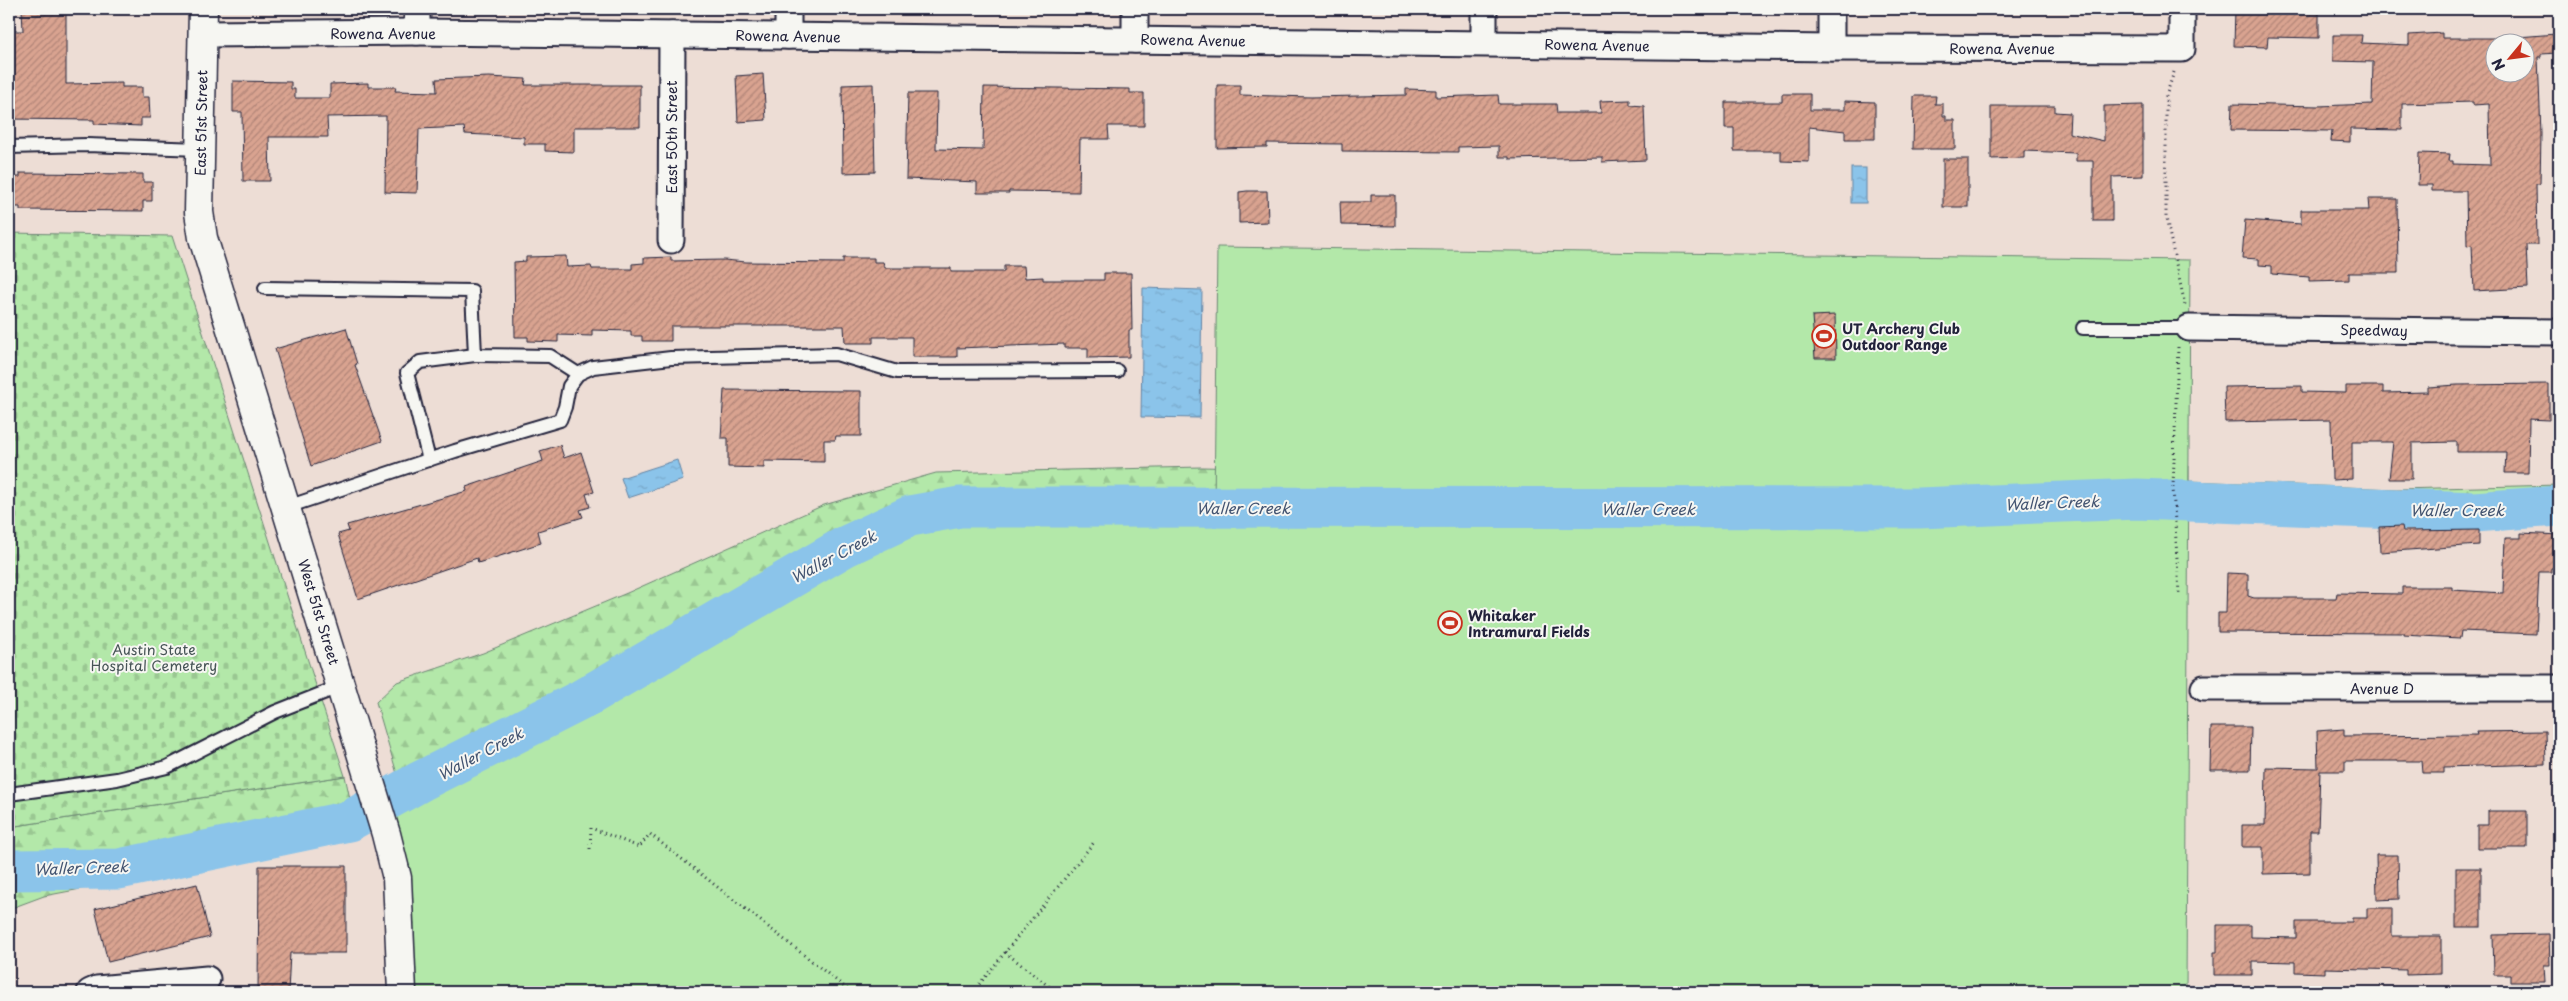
<svg xmlns="http://www.w3.org/2000/svg" width="2568" height="1001" font-family="'Playpen Sans',sans-serif">
<defs>
<pattern id="forest-firs" width="22" height="20" patternUnits="userSpaceOnUse" patternTransform="scale(1.25)"><rect width="22" height="20" fill="#b3e8a9"/><path d="M5 1l3.5 6h-7zM16 11l3.5 6h-7z" fill="#9ac792"/></pattern>
<pattern id="cemetery-stones" width="16" height="16" patternUnits="userSpaceOnUse" patternTransform="scale(1.25)"><rect width="16" height="16" fill="#b3e8a9"/><path d="M2 7V4a2 2 0 0 1 4 0v3zM10 15v-3a2 2 0 0 1 4 0v3z" fill="#9ac792"/></pattern>
<pattern id="water-ripples" width="26" height="14" patternUnits="userSpaceOnUse" patternTransform="scale(1.25)"><rect width="26" height="14" fill="#8bc4ea"/><path d="M2 4q2-2 4 0t4 0M15 11q2-2 4 0t4 0" fill="none" stroke="#78a8ca"/></pattern>
<pattern id="building-hatch" width="6" height="6" patternUnits="userSpaceOnUse" patternTransform="scale(1.25)"><rect width="6" height="6" fill="#d9a390"/><path d="M-1 1l2-2M0 6l6-6M5 7l2-2" fill="none" stroke="#b08477"/></pattern>
</defs>
<rect width="100%" height="100%" fill="#edddd5"/>
<filter id="ink" filterUnits="userSpaceOnUse"><feTurbulence type="fractalNoise" baseFrequency=".02" numOctaves="2"/><feDisplacementMap in="SourceGraphic" scale="10" xChannelSelector="R" yChannelSelector="G"/><feConvolveMatrix kernelMatrix="1 2 1 2 8 2 1 2 1" color-interpolation-filters="sRGB"/></filter>
<g filter="url(#ink)">
<g fill="url(#forest-firs)" stroke="#6a8572">
<polygon points="2189,466 2189,481 2397,489 2559,485 2559,524 2188,516 2090,545 414,832 376,702 397,682 483,653 627,593 824,505 936,473 1201,467 1633,476"/>
<polygon points="345,776 357,831 244,858 44,896 9,909 9,827"/>
</g>
<polygon fill="url(#cemetery-stones)" stroke="#6a8572" points="9,233 172,236 345,776 9,827"/>
<polygon fill="#b3e8a9" stroke="#6a8572" points="1217,247 2190,260 2186,992 402,992 368,777 421,781 581,700 844,547 910,516 960,507 1214,507"/>
<g fill="url(#water-ripples)" stroke="#6183a4">
<rect x="1851" y="168" width="15" height="35"/>
<polygon points="1143,288 1202,290 1200,418 1141,417"/>
<polygon points="677,460 683,480 628,498 621,478"/>
</g>
<g fill="none" stroke-linecap="round" stroke-linejoin="round">
<polyline stroke="#8bc4ea" stroke-width="41" points="9,870 119,869 349,821 421,781 581,700 844,547 910,516 960,507 1919,508 2137,499 2474,512 2559,506"/>
</g>
<g fill="url(#building-hatch)" stroke="#22223b" fill-rule="evenodd">
<polygon points="22,9 66,9 66,84 122,83 122,87 142,87 142,97 149,97 150,118 141,118 141,126 94,124 94,120 9,119 9,31 23,31"/>
<polygon points="2235,9 2319,11 2319,38 2268,37 2267,47 2234,46"/>
<path d="M2442,33v5h63l51,-4 2,19 -17,1v3h-3l3,77 -1,50h-4l1,61h-11l2,43 -54,3 -2,-46 -5,1 -1,-55h-34v-6h-14l1,-32 31,1 -1,7h4v3l37,1 -1,-61 -16,1v-3l-71,2v26l-52,-1v13l-19,-1 1,-10 -101,-1 1,-26 86,2 54,-2 1,-42 -40,-1v-26h29l-1,8 48,2v-10zM2496,42h30v30h-30z"/>
<polygon points="763,74 766,120 738,122 736,76"/>
<polygon points="489,77 526,79 525,85 640,85 640,127 574,127 574,152 545,151 545,144 524,144 524,137 465,134 464,127 419,129 417,193 385,192 386,116 327,117 328,137 269,137 270,181 243,181 242,112 233,112 233,81 291,82 291,89 295,89 295,98 330,98 330,84 368,83 368,87 396,87 395,91 437,92 436,79"/>
<polygon points="873,84 875,172 843,173 842,85"/>
<polygon points="1217,85 1240,85 1240,95 1311,97 1406,95 1406,89 1436,90 1436,97 1498,95 1499,104 1556,104 1557,113 1601,113 1600,101 1630,100 1630,105 1644,106 1646,160 1602,162 1602,157 1509,159 1509,157 1499,157 1499,146 1458,147 1458,152 1342,151 1342,144 1267,143 1267,147 1264,147 1217,148"/>
<polygon points="984,87 1130,89 1130,93 1144,93 1144,126 1108,126 1109,139 1080,139 1079,192 1009,191 1009,193 977,193 977,182 906,179 908,93 937,93 936,149 983,150"/>
<polygon points="1782,94 1810,94 1810,110 1845,110 1845,101 1875,102 1875,139 1845,139 1845,131 1809,127 1809,162 1781,161 1781,151 1734,151 1734,128 1725,128 1725,102 1782,102"/>
<polygon points="1914,96 1936,96 1935,104 1943,104 1943,116 1946,116 1946,120 1955,120 1955,149 1913,149"/>
<polygon points="2143,105 2143,176 2112,177 2112,221 2093,221 2093,161 2076,161 2076,153 2024,151 2024,158 1991,159 1991,106 2055,106 2055,112 2070,113 2069,133 2104,141 2104,106"/>
<rect x="1943" y="159" width="25" height="48"/>
<polygon points="20,173 143,174 143,182 152,182 152,201 143,201 143,211 20,210 20,207 9,207 9,177 20,177"/>
<polygon points="1247,191 1267,191 1268,222 1239,223 1239,192"/>
<polygon points="1371,195 1395,195 1395,226 1341,225 1340,202 1371,202"/>
<polygon points="2368,199 2397,199 2398,273 2349,273 2349,280 2309,281 2309,277 2272,274 2272,266 2259,265 2259,259 2242,258 2245,220 2301,224 2301,210 2369,210"/>
<polygon points="566,256 567,267 591,266 592,269 632,269 632,264 644,263 644,258 671,257 671,261 724,260 746,262 843,263 843,258 874,258 874,262 883,262 885,268 951,268 951,272 1004,272 1004,266 1024,266 1025,278 1043,277 1043,280 1104,280 1104,273 1131,273 1132,330 1129,330 1129,357 1088,358 1088,348 1064,348 1064,344 957,348 957,357 912,357 912,337 873,337 873,343 845,343 844,326 671,326 671,341 642,341 642,336 631,336 631,331 592,330 592,336 558,335 558,342 528,341 528,337 515,337 514,262 526,261 526,257"/>
<polygon points="1835,315 1836,358 1815,358 1812,316"/>
<polygon points="346,328 357,364 355,365 382,441 311,466 275,349"/>
<polygon points="2549,384 2549,420 2529,419 2528,473 2505,473 2506,452 2457,452 2457,442 2412,443 2412,479 2389,479 2393,442 2352,442 2352,479 2332,480 2331,420 2225,422 2224,387 2302,386 2302,392 2346,393 2346,386 2383,386 2383,393 2428,392 2428,387 2457,385"/>
<polygon points="724,390 861,391 861,436 836,436 835,440 824,440 824,462 764,461 764,468 728,467 728,438 721,438"/>
<polygon points="560,445 564,458 581,452 594,492 586,494 590,507 580,510 583,517 538,531 541,543 478,563 477,558 358,599 338,534 349,531 347,525 467,491 466,487 543,461 540,451"/>
<polygon points="2402,526 2403,531 2479,530 2479,545 2380,552 2379,527"/>
<polygon points="2521,533 2559,535 2557,568 2551,568 2551,572 2539,572 2536,634 2461,631 2460,638 2403,635 2403,633 2218,632 2218,613 2226,613 2227,573 2248,574 2248,596 2254,598 2336,598 2337,593 2402,594 2402,587 2452,587 2452,590 2503,593 2505,538 2521,538"/>
<polygon points="2211,727 2251,727 2250,770 2210,770"/>
<polygon points="2344,729 2344,736 2477,735 2476,732 2545,731 2546,764 2444,767 2444,773 2422,773 2421,761 2345,761 2345,771 2320,771 2318,831 2310,831 2310,873 2263,874 2263,847 2242,847 2242,825 2265,825 2266,767 2318,768 2317,731"/>
<polygon points="2488,811 2527,811 2527,848 2477,848 2477,825 2488,825"/>
<polygon points="2376,855 2398,855 2399,899 2377,900"/>
<polygon points="259,866 346,866 346,953 290,953 288,992 258,992"/>
<rect x="2456" y="868" width="25" height="59"/>
<polygon points="197,884 210,937 108,962 95,909"/>
<polygon points="2367,908 2392,908 2392,936 2441,936 2441,974 2406,975 2406,970 2325,968 2325,973 2295,972 2295,962 2252,961 2252,975 2214,975 2214,952 2217,952 2217,925 2251,925 2251,937 2296,938 2296,922 2352,922 2352,918 2367,918"/>
<polygon points="2549,934 2550,965 2544,965 2545,982 2511,982 2511,975 2494,975 2493,935"/>
</g>
<g fill="none" stroke-linecap="round" stroke-linejoin="round">
<g stroke="#22223b" stroke-width="16">
<g id="service">
<polyline points="9,147 87,145 200,149"/>
<polyline points="265,288 472,291 475,355 550,356 578,374"/>
<polyline points="2083,328 2189,328"/>
<polyline points="429,460 407,373 420,362 475,355"/>
<polyline points="287,507 455,451 560,420 565,407 569,386 578,374 593,367 671,358 836,354 897,372 1117,371"/>
<polyline points="9,794 117,779 167,767 275,712 341,686"/>
</g>
</g>
<g stroke="#22223b" stroke-width="29">
<g id="minor">
<polyline points="1484,9 1484,43"/>
<polyline points="1831,9 1831,48"/>
<polyline points="417,32 417,9"/>
<polyline points="203,34 417,32 1831,48 2182,49 2182,9"/>
<polyline points="788,36 788,9"/>
<polyline points="1135,40 1135,9"/>
<polyline points="671,240 672,35"/>
<polyline points="2189,328 2559,332"/>
<polyline points="2204,688 2559,688"/>
<polyline points="90,992 97,989 207,979"/>
</g>
</g>
<g stroke="#22223b" stroke-width="31">
<polyline id="secondary" points="203,9 199,212 203,238 386,834 397,878 402,992"/>
</g>
<g stroke="#22223b" stroke-width="3" stroke-dasharray="1 4" stroke-linecap="butt">
<polyline points="2174,72 2166,96 2166,218 2185,305"/>
<polyline points="2178,347 2173,487 2179,594"/>
<polyline points="590,849 591,828 639,847 650,834 851,992"/>
<polyline points="1005,952 1056,992"/>
<polyline points="520,990 520,992"/>
<polyline points="973,992 1095,841"/>
</g>
<use href="#service" stroke="#f6f6f2" stroke-width="12"/>
<use href="#minor" stroke="#f6f6f2" stroke-width="25"/>
<use href="#secondary" stroke="#f6f6f2" stroke-width="28"/>
</g>
</g>
<defs>
<g id="stadium-ring" transform="scale(1.25)"><circle r="9.5" fill="#f6f6f2" stroke="#c8321e" stroke-width="1.5"/><path d="M0-5a6.5 5 0 1 0 0 10a6.5 5 0 1 0 0-10ZM-3.5-1.8h7v3.6h-7Z" fill="#c8321e"/></g>
</defs>
<g fill-rule="evenodd">
<use href="#stadium-ring" x="1824" y="336"/>
<use href="#stadium-ring" x="1450" y="623"/>
</g>
<g text-anchor="middle" dominant-baseline="central" stroke-width="4" stroke-linejoin="round" paint-order="stroke">
<g font-size="14" fill="#22223b" stroke="#f6f6f2">
<text x="383" y="33">Rowena Avenue</text>
<text transform="translate(788 36) rotate(1)">Rowena Avenue</text>
<text transform="translate(1193 40) rotate(1)">Rowena Avenue</text>
<text transform="translate(1597 45) rotate(1)">Rowena Avenue</text>
<text x="2002" y="48">Rowena Avenue</text>
<text transform="translate(201 123) rotate(-89)">East 51st Street</text>
<text transform="translate(671 137) rotate(-90)">East 50th Street</text>
<text transform="translate(2374 330) rotate(1)">Speedway</text>
<text transform="translate(319 612) rotate(73)">West 51st Street</text>
<text x="2382" y="688">Avenue D</text>
</g>
<g font-size="14" font-weight="bold" fill="#22223b" stroke="#f6f6f2" text-anchor="start">
<text x="1842" y="328">UT Archery Club<tspan x="1842" dy="16">Outdoor Range</tspan></text>
<text x="1468" y="615">Whitaker<tspan x="1468" dy="16">Intramural Fields</tspan></text>
</g>
<g font-size="14" fill="#465456" stroke="#f6f6f2">
<text x="154" y="649">Austin State<tspan x="154" dy="16">Hospital Cemetery</tspan></text>
</g>
<g font-size="15" font-style="italic" fill="#425370" stroke="#f6f6f2">
<text transform="translate(2052 502) rotate(-2)">Waller Creek</text>
<text x="1243" y="507">Waller Creek</text>
<text x="1648" y="508">Waller Creek</text>
<text x="2457" y="509">Waller Creek</text>
<text transform="translate(833 556) rotate(-28)">Waller Creek</text>
<text transform="translate(480 753) rotate(-28)">Waller Creek</text>
<text transform="translate(81 867) rotate(-2)">Waller Creek</text>
</g>
</g>
<rect width="2568" height="1001" fill="none" stroke="#f6f6f2" stroke-width="30"/>
<rect x="15" y="15" width="2538" height="971" fill="none" stroke="#22223b" stroke-width="2" filter="url(#ink)"/>
<g transform="translate(2510 58) rotate(241)"><circle r="24" fill="#f6f6f2" stroke="#a1a1a9"/>
<path d="M0-4L9 19L0 12L-9 19Z" fill="#c8321e"/>
<text y="-8" font-size="14" font-weight="bold" text-anchor="middle" fill="#22223b">N</text>
</g>
</svg>
